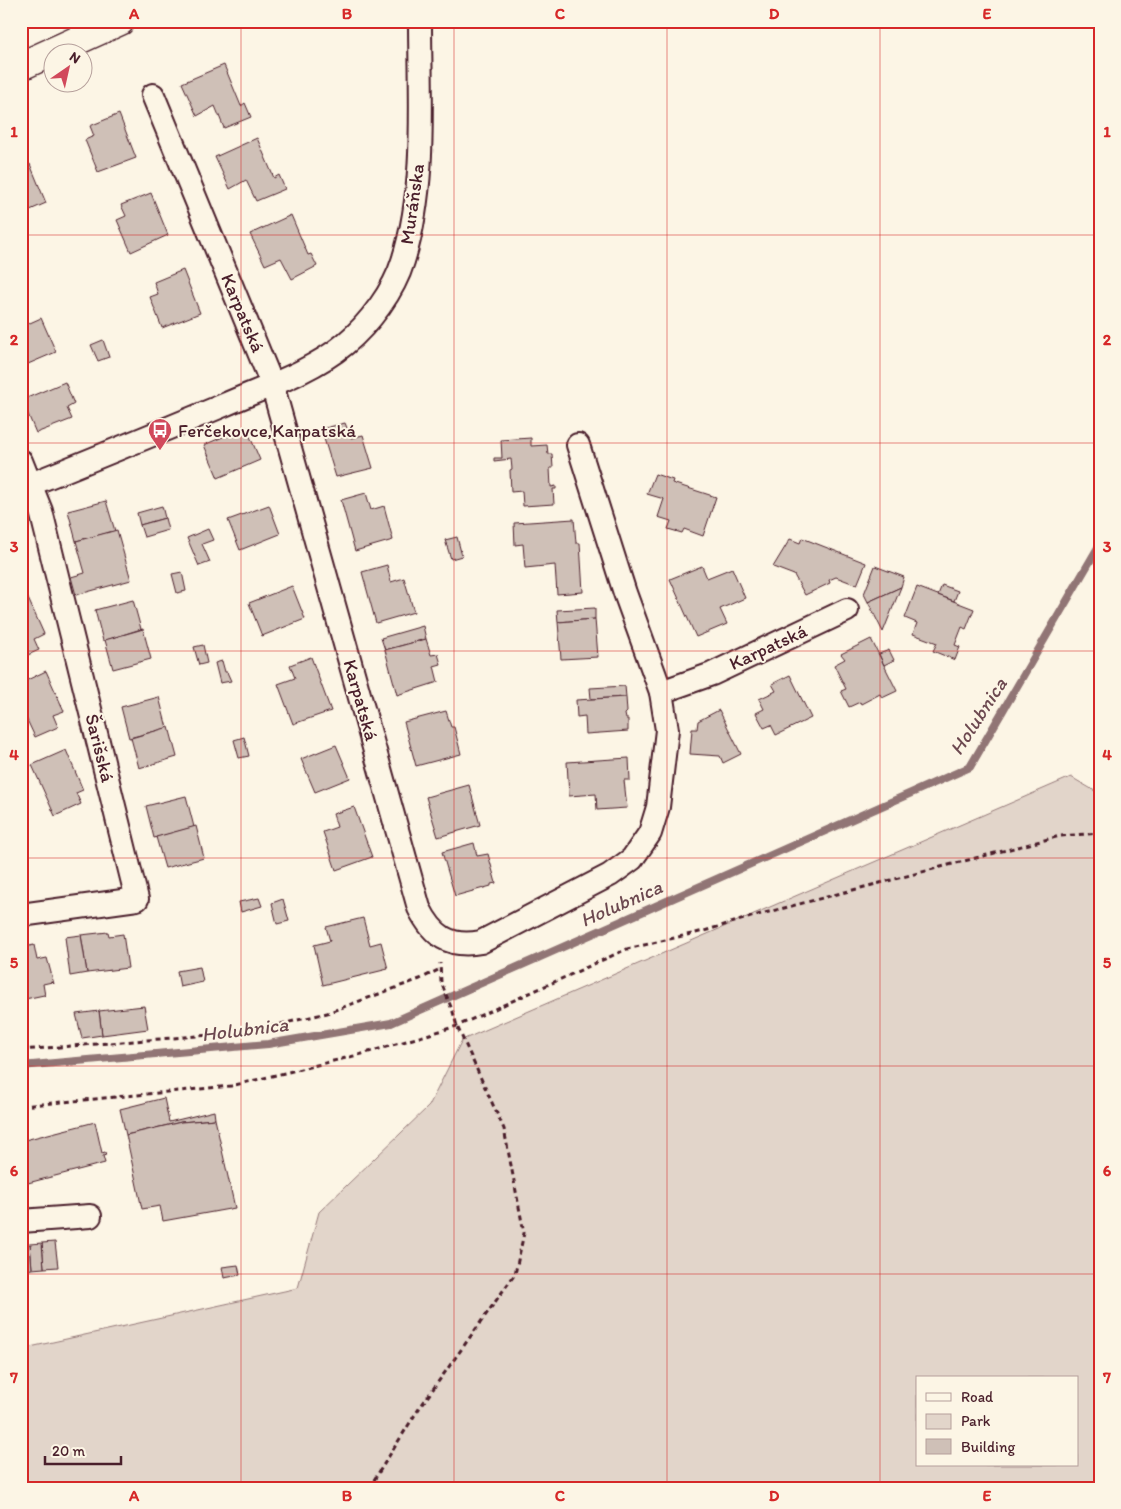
<svg xmlns="http://www.w3.org/2000/svg" width="1121" height="1509" font-family="Itim,sans-serif">
<rect width="100%" height="100%" fill="#fcf5e5"/>
<filter id="ink" filterUnits="userSpaceOnUse"><feTurbulence type="fractalNoise" baseFrequency=".02" numOctaves="2"/><feDisplacementMap in="SourceGraphic" scale="10" xChannelSelector="R" yChannelSelector="G"/><feConvolveMatrix kernelMatrix="1 2 1 2 8 2 1 2 1" color-interpolation-filters="sRGB"/></filter>
<g filter="url(#ink)">
<path fill="#e2d5ca" stroke="#967a7a" fill-rule="evenodd" d="M1071,777l29,17v694h-1079v-139l277,-61 21,-76 110,-106 33,-66zM917,1378h160v87h-160z"/>
<g fill="none" stroke-linecap="round" stroke-linejoin="round">
<polyline stroke="#917474" stroke-width="8" points="21,1066 268,1044 391,1023 970,767 1100,544"/>
</g>
<g fill="#cfc0b7" stroke="#4a1f2b">
<polygon points="224,65 241,106 245,103 251,117 224,128 215,106 197,116 182,83"/>
<polygon points="119,114 136,158 98,172 85,140 94,136 90,126"/>
<polygon points="257,138 274,178 279,175 285,189 256,201 246,180 230,189 215,157"/>
<polygon points="30,164 46,203 21,214 21,167"/>
<polygon points="151,193 168,235 131,252 117,220 126,216 121,205"/>
<polygon points="291,215 308,255 311,254 317,266 292,279 281,258 265,265 250,234"/>
<polygon points="183,270 200,313 162,328 150,297 158,294 154,282"/>
<polygon points="41,318 56,352 21,367 21,327"/>
<polygon points="103,340 109,357 98,361 91,345"/>
<polygon points="65,382 74,404 67,408 72,419 36,433 22,400"/>
<polygon points="345,423 351,438 363,435 373,468 336,477 321,429"/>
<polygon points="246,427 260,460 218,478 204,445"/>
<polygon points="531,438 531,446 547,445 548,454 552,454 553,468 550,468 551,487 556,486 556,489 553,489 554,504 523,506 522,491 511,492 510,470 512,469 511,459 494,461 494,458 502,458 501,440"/>
<polygon points="655,474 673,480 672,483 716,497 703,536 684,529 682,533 668,529 671,521 658,517 664,499 647,494"/>
<polygon points="366,493 371,510 384,506 393,540 355,551 341,500"/>
<polygon points="106,501 115,531 76,541 68,511"/>
<polygon points="269,505 280,534 240,550 228,520"/>
<polygon points="162,506 165,518 140,525 137,513"/>
<polygon points="165,518 168,530 144,537 140,525"/>
<polygon points="574,519 576,543 580,543 583,592 557,594 555,565 525,568 523,544 515,545 514,523"/>
<polygon points="208,529 213,540 202,544 210,562 199,566 187,538"/>
<polygon points="117,530 131,580 76,595 71,577 85,573 76,541"/>
<polygon points="457,537 462,556 451,559 445,540"/>
<polygon points="802,538 866,563 857,585 836,577 829,580 830,583 805,595 794,575 773,567 790,539 800,543"/>
<polygon points="387,565 391,582 404,578 414,612 376,623 362,572"/>
<polygon points="702,566 707,578 732,568 745,598 720,609 727,624 696,637 670,579"/>
<polygon points="875,566 904,577 901,587 868,602 864,594"/>
<polygon points="182,572 186,591 177,593 172,574"/>
<polygon points="942,585 958,591 954,601 938,595"/>
<polygon points="292,586 305,619 262,636 249,603"/>
<polygon points="901,587 883,632 868,602"/>
<polygon points="917,587 974,609 966,629 962,627 955,645 960,647 955,660 933,651 937,643 913,634 917,623 905,618"/>
<polygon points="26,594 44,634 34,639 39,650 21,658 21,596"/>
<polygon points="133,600 141,629 103,641 95,610"/>
<polygon points="595,608 595,619 558,622 557,610"/>
<polygon points="595,619 598,657 561,659 558,622"/>
<polygon points="423,626 426,639 385,650 381,638"/>
<polygon points="143,629 151,659 113,669 105,640"/>
<polygon points="426,639 431,655 438,654 441,664 434,666 438,682 397,695 385,650"/>
<polygon points="871,639 897,691 882,698 880,694 861,704 860,702 849,707 841,691 846,689 834,665 845,659 841,654"/>
<polygon points="203,645 207,663 199,665 194,647"/>
<polygon points="889,650 894,660 884,665 879,654"/>
<polygon points="311,657 331,711 293,724 278,684 295,678 290,665"/>
<polygon points="222,661 225,672 227,672 231,681 220,683 215,663"/>
<polygon points="46,671 64,711 53,715 58,727 35,737 21,707 21,683"/>
<polygon points="790,675 811,718 776,735 771,725 764,728 756,713 764,709 759,699 776,691 772,684"/>
<polygon points="625,686 626,697 591,699 590,688"/>
<polygon points="159,697 167,728 129,738 121,707"/>
<polygon points="626,697 627,712 625,714 626,719 628,719 628,731 586,734 585,716 577,717 576,700"/>
<polygon points="719,710 741,754 723,763 720,756 690,754 692,729 697,729 698,721"/>
<polygon points="446,711 451,727 454,727 461,754 416,766 404,722"/>
<polygon points="169,727 177,757 139,768 131,738"/>
<polygon points="244,737 249,756 239,758 234,740"/>
<polygon points="336,745 350,778 315,792 301,759"/>
<polygon points="66,750 83,790 76,793 81,804 55,816 32,765"/>
<polygon points="629,758 630,780 624,780 627,808 597,810 596,794 569,796 567,762"/>
<polygon points="469,785 480,825 438,837 426,797"/>
<polygon points="186,796 194,827 154,838 146,806"/>
<polygon points="354,807 372,857 336,870 323,832 337,827 333,814"/>
<polygon points="196,826 204,858 165,868 156,837"/>
<polygon points="474,843 477,856 488,854 496,883 491,884 491,886 455,896 442,852"/>
<polygon points="259,898 262,906 241,912 239,902"/>
<polygon points="283,899 289,921 277,924 272,903"/>
<polygon points="363,918 370,945 381,942 388,969 323,985 314,945 330,941 326,927"/>
<polygon points="108,932 109,936 123,934 128,968 87,973 81,935"/>
<polygon points="81,935 87,973 70,976 65,937"/>
<polygon points="34,945 37,960 47,958 54,984 52,982 43,984 45,996 44,995 25,999 24,1001 23,998 21,999 21,948"/>
<polygon points="200,967 203,982 180,987 177,971"/>
<polygon points="144,1006 148,1029 102,1035 99,1011"/>
<polygon points="99,1011 102,1035 82,1038 76,1014"/>
<polygon points="164,1098 169,1122 214,1111 215,1119 181,1122 126,1135 120,1109"/>
<polygon points="215,1119 235,1208 163,1221 160,1206 142,1209 126,1135 181,1122"/>
<polygon points="95,1122 102,1153 105,1152 106,1155 103,1156 105,1163 24,1184 21,1175 21,1141"/>
<polygon points="55,1242 58,1267 44,1268 42,1243"/>
<polygon points="42,1243 44,1268 32,1269 30,1244"/>
<polygon points="30,1244 32,1269 21,1271 21,1245"/>
<polygon points="238,1265 240,1275 224,1278 222,1267"/>
</g>
<g fill="none" stroke-linecap="round" stroke-linejoin="round">
<g stroke="#4a1f2b" stroke-width="26">
<g id="street">
<path d="M153,95l119,289 147,524c14,28 30,40 62,34l129,-67 22,-16 18,-26 8,-26 9,-77 -6,-38 -36,-99 -47,-148"/>
<polyline points="21,461 41,511 137,899 21,915"/>
<path d="M21,488c68,-27 136,-55 203,-83 39,-17 89,-34 121,-61 24,-20 49,-53 58,-83 24,-75 17,-162 17,-240"/>
<polyline points="661,692 712,674 847,610"/>
<polyline points="21,1221 90,1216"/>
</g>
</g>
<g stroke="#4a1f2b" stroke-width="31">
<polyline id="secondary" points="21,66 120,21"/>
</g>
<g stroke="#4a1f2b" stroke-width="3" stroke-dasharray="5 4" stroke-linecap="butt">
<polyline points="21,1050 248,1032 327,1013 420,979 440,969"/>
<polyline points="21,1106 231,1086 362,1054 457,1026 627,949 704,931 761,914 1060,836 1100,833"/>
<polyline points="369,1488 416,1413 515,1274 524,1233 504,1129 457,1026 453,1012 441,982 440,963"/>
</g>
<use href="#street" stroke="#fcf5e5" stroke-width="22"/>
<use href="#secondary" stroke="#fcf5e5" stroke-width="28"/>
</g>
</g>
<path fill="none" stroke="#d62828" stroke-width="1" stroke-opacity="0.55" d="M241,21v1467M454,21v1467M667,21v1467M880,21v1467M21,235h1079M21,443h1079M21,651h1079M21,858h1079M21,1066h1079M21,1274h1079"/>
<defs>
<g id="bus-pin" transform="scale(1.25)"><path d="M0 17L-7.5 6A9.5 9.5 0 1 1 7.5 6Z" fill="#d1495b" stroke="#fcf5e5"/><path d="M-5-6H5V4H4V6H2V4H-2V6H-4V4H-5ZM-3.5-4V0h7V-4ZM-3.5 1.2v1.5H-2V1.2ZM2 1.2v1.5H3.5V1.2Z" fill="#fff"/></g>
</defs>
<g fill-rule="evenodd">
<use href="#bus-pin" x="160" y="430"/>
</g>
<g text-anchor="middle" dominant-baseline="central" stroke-width="4" stroke-linejoin="round" paint-order="stroke">
<g font-size="19" fill="#4a1f2b" stroke="#fcf5e5">
<text transform="translate(412 204) rotate(-82)">Muráňska</text>
<text transform="translate(243 313) rotate(67)">Karpatská</text>
<text transform="translate(768 647) rotate(-25)">Karpatská</text>
<text transform="translate(361 700) rotate(74)">Karpatská</text>
<text transform="translate(100 748) rotate(76)">Šarišská</text>
</g>
<g font-size="19" fill="#4a1f2b" stroke="#fcf5e5" text-anchor="start">
<text x="178" y="430">Ferčekovce,Karpatská</text>
</g>
<g font-size="20" font-style="italic" fill="#6d4950" stroke="#fcf5e5">
<text transform="translate(978 716) rotate(-57)">Holubnica</text>
<text transform="translate(621 903) rotate(-24)">Holubnica</text>
<text transform="translate(245 1029) rotate(-7)">Holubnica</text>
</g>
</g>
<rect width="1121" height="1509" fill="none" stroke="#fcf5e5" stroke-width="55"/>
<rect x="916" y="1376" width="162" height="90" fill="#fcf5e5" stroke="#b59f9b"/>
<rect x="926" y="1393" width="25" height="8" fill="#fcf5e5" stroke="#b59f9b"/>
<text x="961" y="1402" font-size="15" fill="#4a1f2b">Road</text>
<rect x="926" y="1414" width="25" height="15" fill="#e2d5ca" stroke="#b59f9b"/>
<text x="961" y="1426" font-size="15" fill="#4a1f2b">Park</text>
<rect x="926" y="1439" width="25" height="15" fill="#cfc0b7" stroke="#b59f9b"/>
<text x="961" y="1452" font-size="15" fill="#4a1f2b">Building</text>
<g transform="translate(68 68) rotate(34)"><circle r="24" fill="#fcf5e5" stroke="#b59f9b"/>
<path d="M0-4L9 19L0 12L-9 19Z" fill="#d1495b"/>
<text y="-8" font-size="14" font-weight="bold" text-anchor="middle" fill="#4a1f2b">N</text>
</g>
<path d="M45 1456v8h76v-8" fill="none" stroke="#4a1f2b" stroke-width="2.5"/>
<text x="52" y="1456" font-size="15" fill="#4a1f2b" stroke="#fcf5e5" stroke-width="4" paint-order="stroke">20 m</text>
<rect x="28" y="28" width="1066" height="1454" fill="none" stroke="#d62828" stroke-width="2"/>
<g font-size="16" text-anchor="middle" font-weight="bold" fill="#d62828">
<text x="134" y="19">A</text>
<text x="347" y="19">B</text>
<text x="560" y="19">C</text>
<text x="774" y="19">D</text>
<text x="987" y="19">E</text>
<text x="14" y="137">1</text>
<text x="1107" y="137">1</text>
<text x="14" y="345">2</text>
<text x="1107" y="345">2</text>
<text x="14" y="552">3</text>
<text x="1107" y="552">3</text>
<text x="14" y="760">4</text>
<text x="1107" y="760">4</text>
<text x="14" y="968">5</text>
<text x="1107" y="968">5</text>
<text x="14" y="1176">6</text>
<text x="1107" y="1176">6</text>
<text x="14" y="1383">7</text>
<text x="1107" y="1383">7</text>
<text x="134" y="1501">A</text>
<text x="347" y="1501">B</text>
<text x="560" y="1501">C</text>
<text x="774" y="1501">D</text>
<text x="987" y="1501">E</text>
</g>
</svg>
